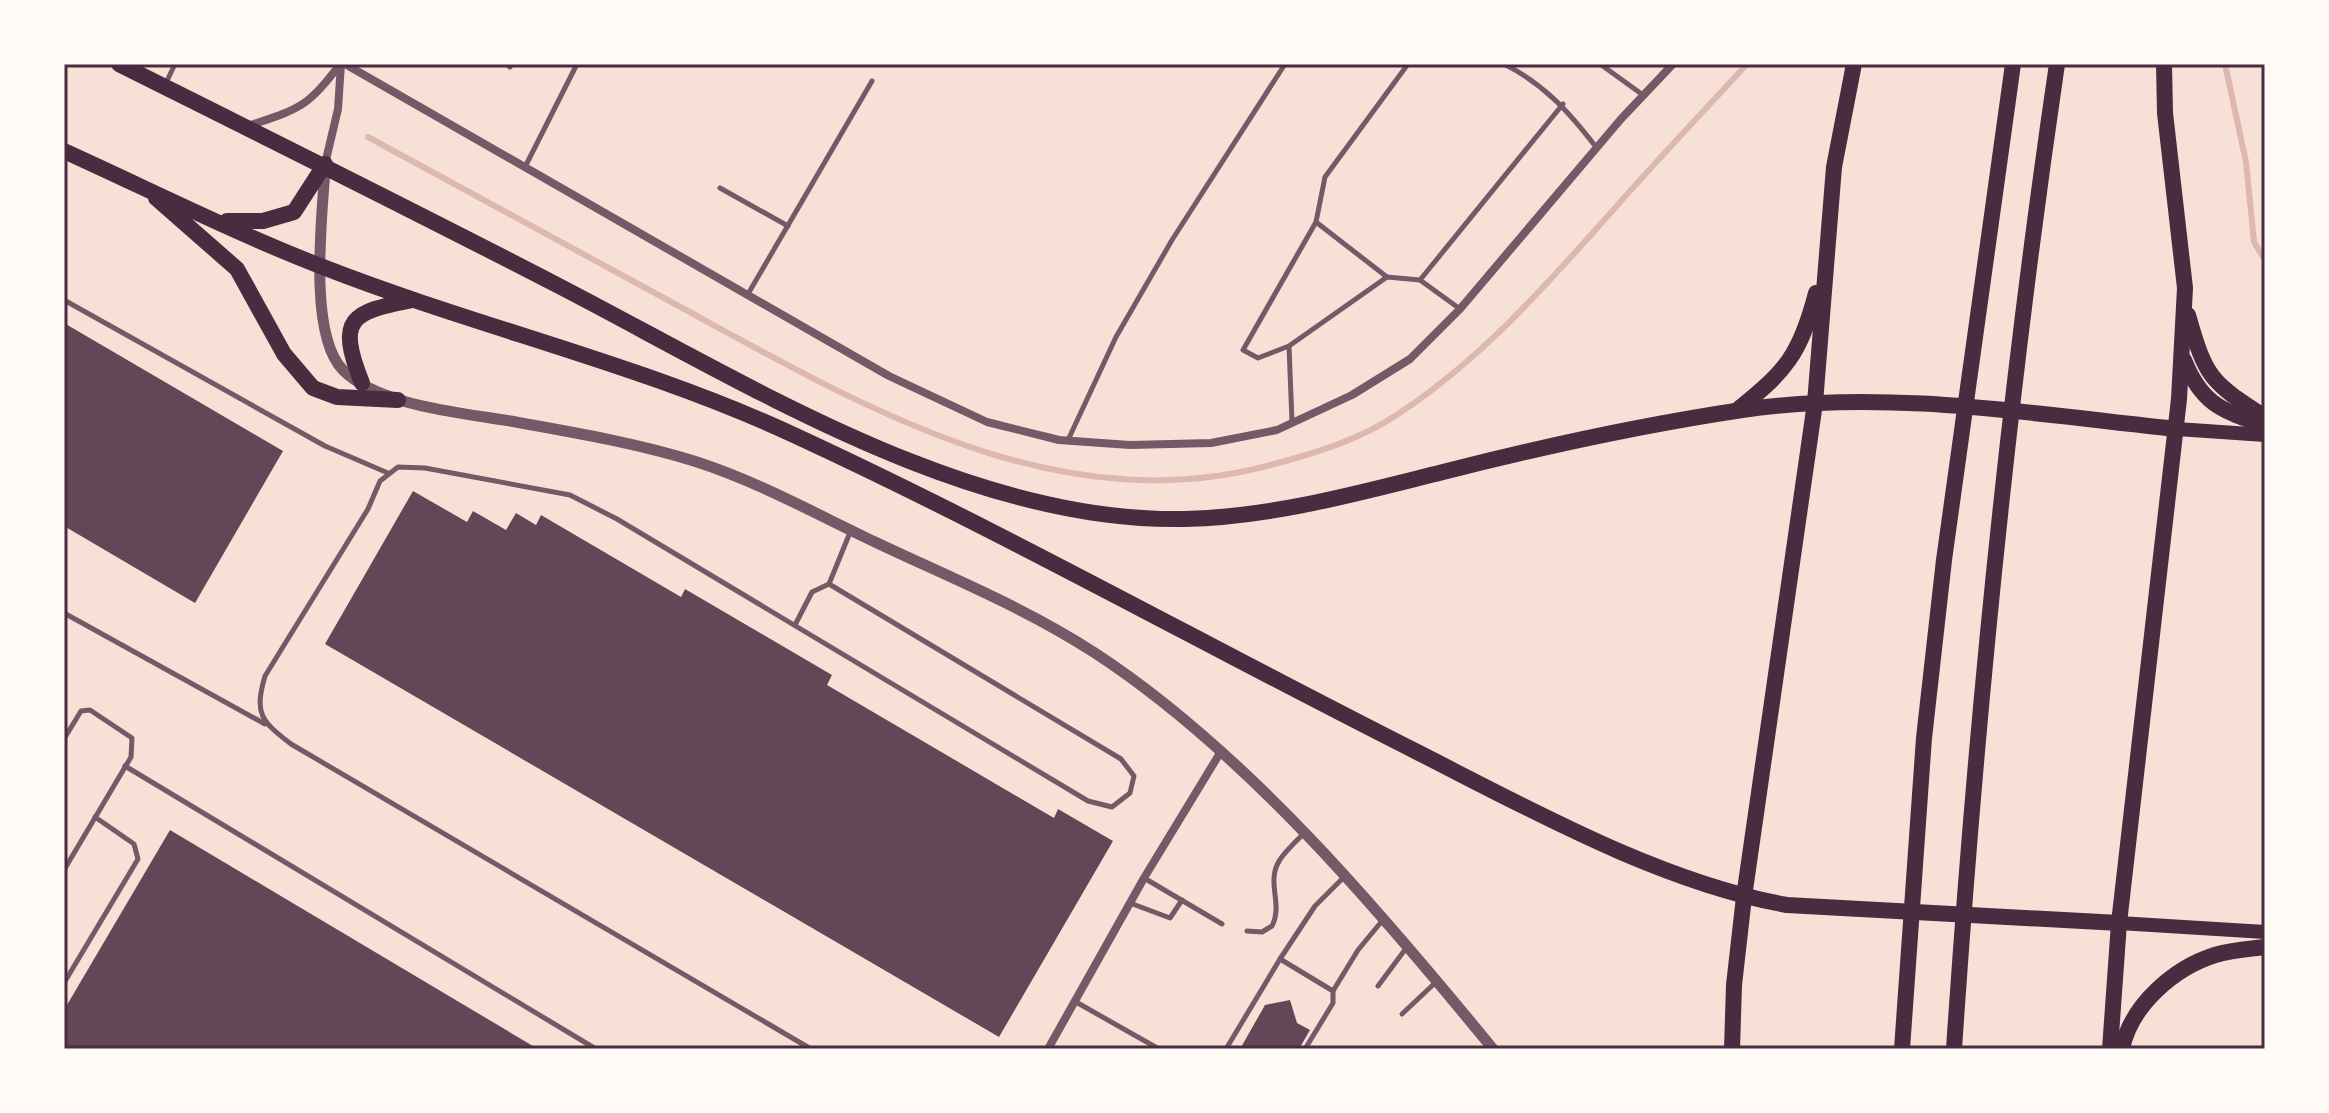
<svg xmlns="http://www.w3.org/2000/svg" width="2329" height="1113" font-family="'Source Serif 4',serif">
<rect width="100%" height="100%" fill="#f7e1d7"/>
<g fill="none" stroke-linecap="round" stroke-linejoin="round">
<g stroke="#dcb8b0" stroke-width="6">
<polyline points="2225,64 2246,162 2254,242 2265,260"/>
<path d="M368,137c103,55 205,111 307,167 186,101 385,222 603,159 41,-11 85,-25 120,-49 85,-56 150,-131 217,-206 43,-49 88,-96 132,-144"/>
</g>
</g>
<g fill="#644757">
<polygon points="64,323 283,451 195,603 64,526"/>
<polygon points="413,491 467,522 473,511 506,530 516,513 536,525 541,515 681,597 685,589 832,675 827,685 1054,818 1058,809 1113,841 999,1037 325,644"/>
<polygon points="170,830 538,1049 64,1049 64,1010"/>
<polygon points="1290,1000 1297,1023 1310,1030 1299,1049 1240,1049 1265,1005"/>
</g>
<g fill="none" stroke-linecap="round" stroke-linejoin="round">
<g stroke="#755966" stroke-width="5">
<polyline points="506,64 510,67"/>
<path d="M1504,64c40,20 65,48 92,83"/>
<polyline points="1600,64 1643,95"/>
<polyline points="165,85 175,64"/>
<polyline points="525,167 577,64"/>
<polyline points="720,188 788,226"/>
<polyline points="1316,222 1325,177 1408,64"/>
<polyline points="748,294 872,81"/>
<polyline points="64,300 325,446 388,473"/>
<polyline points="1460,309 1420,280 1563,104"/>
<polyline points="1289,346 1258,358 1243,350 1316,222 1387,277"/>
<polyline points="1292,422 1289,346 1387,277 1420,280"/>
<polyline points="1068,440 1116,337 1172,240 1285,64"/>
<polyline points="829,584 851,530"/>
<polyline points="64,613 265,724"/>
<path d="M795,625l17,-33 17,-8 292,175 13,17 -4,17 -18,14 -24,-6 -471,-282 -47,-24 -145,-27 -27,-1 -18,14 -12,28 -103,167c-11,38 -4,45 26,68l520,305"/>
<polyline points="64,739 81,711 90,710 132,738 131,757 64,870"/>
<polyline points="125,766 596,1049"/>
<polyline points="1344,877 1315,906 1280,959 1333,991 1358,950 1382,921"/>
<polyline points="1144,878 1222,924"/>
<polyline points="1130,903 1170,918 1182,900"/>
<path d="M1247,931l15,1 10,-6c11,-21 -5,-42 6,-63 5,-10 17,-20 25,-29"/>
<polyline points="64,983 138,859 134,844 95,817"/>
<polyline points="1378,986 1407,947"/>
<polyline points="1076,1002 1159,1049"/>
<polyline points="1402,1014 1436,982"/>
<polyline points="1226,1049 1280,959"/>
<polyline points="1305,1049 1333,1003 1333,991"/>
</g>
<g stroke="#755966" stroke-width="8">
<polyline points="345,64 889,376 987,422 1059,440 1130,445 1211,443 1277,430 1352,395 1410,359 1460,309 1621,119 1673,64"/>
<path d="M248,126c50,-17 60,-18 92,-62"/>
<polyline points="325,164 338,109 341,64"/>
<polyline points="1048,1049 1144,878 1220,753"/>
</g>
<path stroke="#755966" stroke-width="11" d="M325,169c-3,48 -17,166 18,201 37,37 123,43 173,52 60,11 120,21 178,39 63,20 122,53 181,81 74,35 151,66 220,111 150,98 285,258 398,396"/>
<g stroke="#4a2c40" stroke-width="14">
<polyline points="2177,429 2265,435"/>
<polyline points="2119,923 2265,932"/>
</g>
<g stroke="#4a2c40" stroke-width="16">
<path d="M119,64c146,73 293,146 438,221 188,97 411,239 628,234 88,-2 173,-26 258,-47 98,-25 199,-47 299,-62 144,-21 292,4 435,19"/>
<path d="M64,151c86,39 171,82 259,116 156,61 321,98 473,169 212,98 416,213 625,318 112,57 242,129 366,151l332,18"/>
<polyline points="156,198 237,269 284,354 313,388 337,397 398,400"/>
<polyline points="227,221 263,221 294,212 325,164"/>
<path d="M362,383c-26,-65 -11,-71 51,-83"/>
</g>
<g stroke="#4a2c40" stroke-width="16">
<path d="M2188,315c18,64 23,67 77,102"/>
<path d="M2184,360c18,45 38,50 81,66"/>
<path d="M1736,411c50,-40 64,-56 80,-118"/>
<polyline points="1732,1049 1734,985 1744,897 1815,403 1834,167 1854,64"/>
<polyline points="1902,1049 1924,738 1944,560 2013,64"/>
<path d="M1954,1049c22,-329 55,-659 103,-985"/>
<polyline points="2110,1049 2119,923 2179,399 2185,288 2165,113 2164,64"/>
<path d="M2122,1049c9,-44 52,-81 93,-94 16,-5 34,-6 50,-8"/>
</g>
</g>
<rect width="2329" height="1113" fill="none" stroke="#fffaf5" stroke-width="132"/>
<rect x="66" y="66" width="2197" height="981" fill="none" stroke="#4a2c40" stroke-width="3"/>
</svg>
